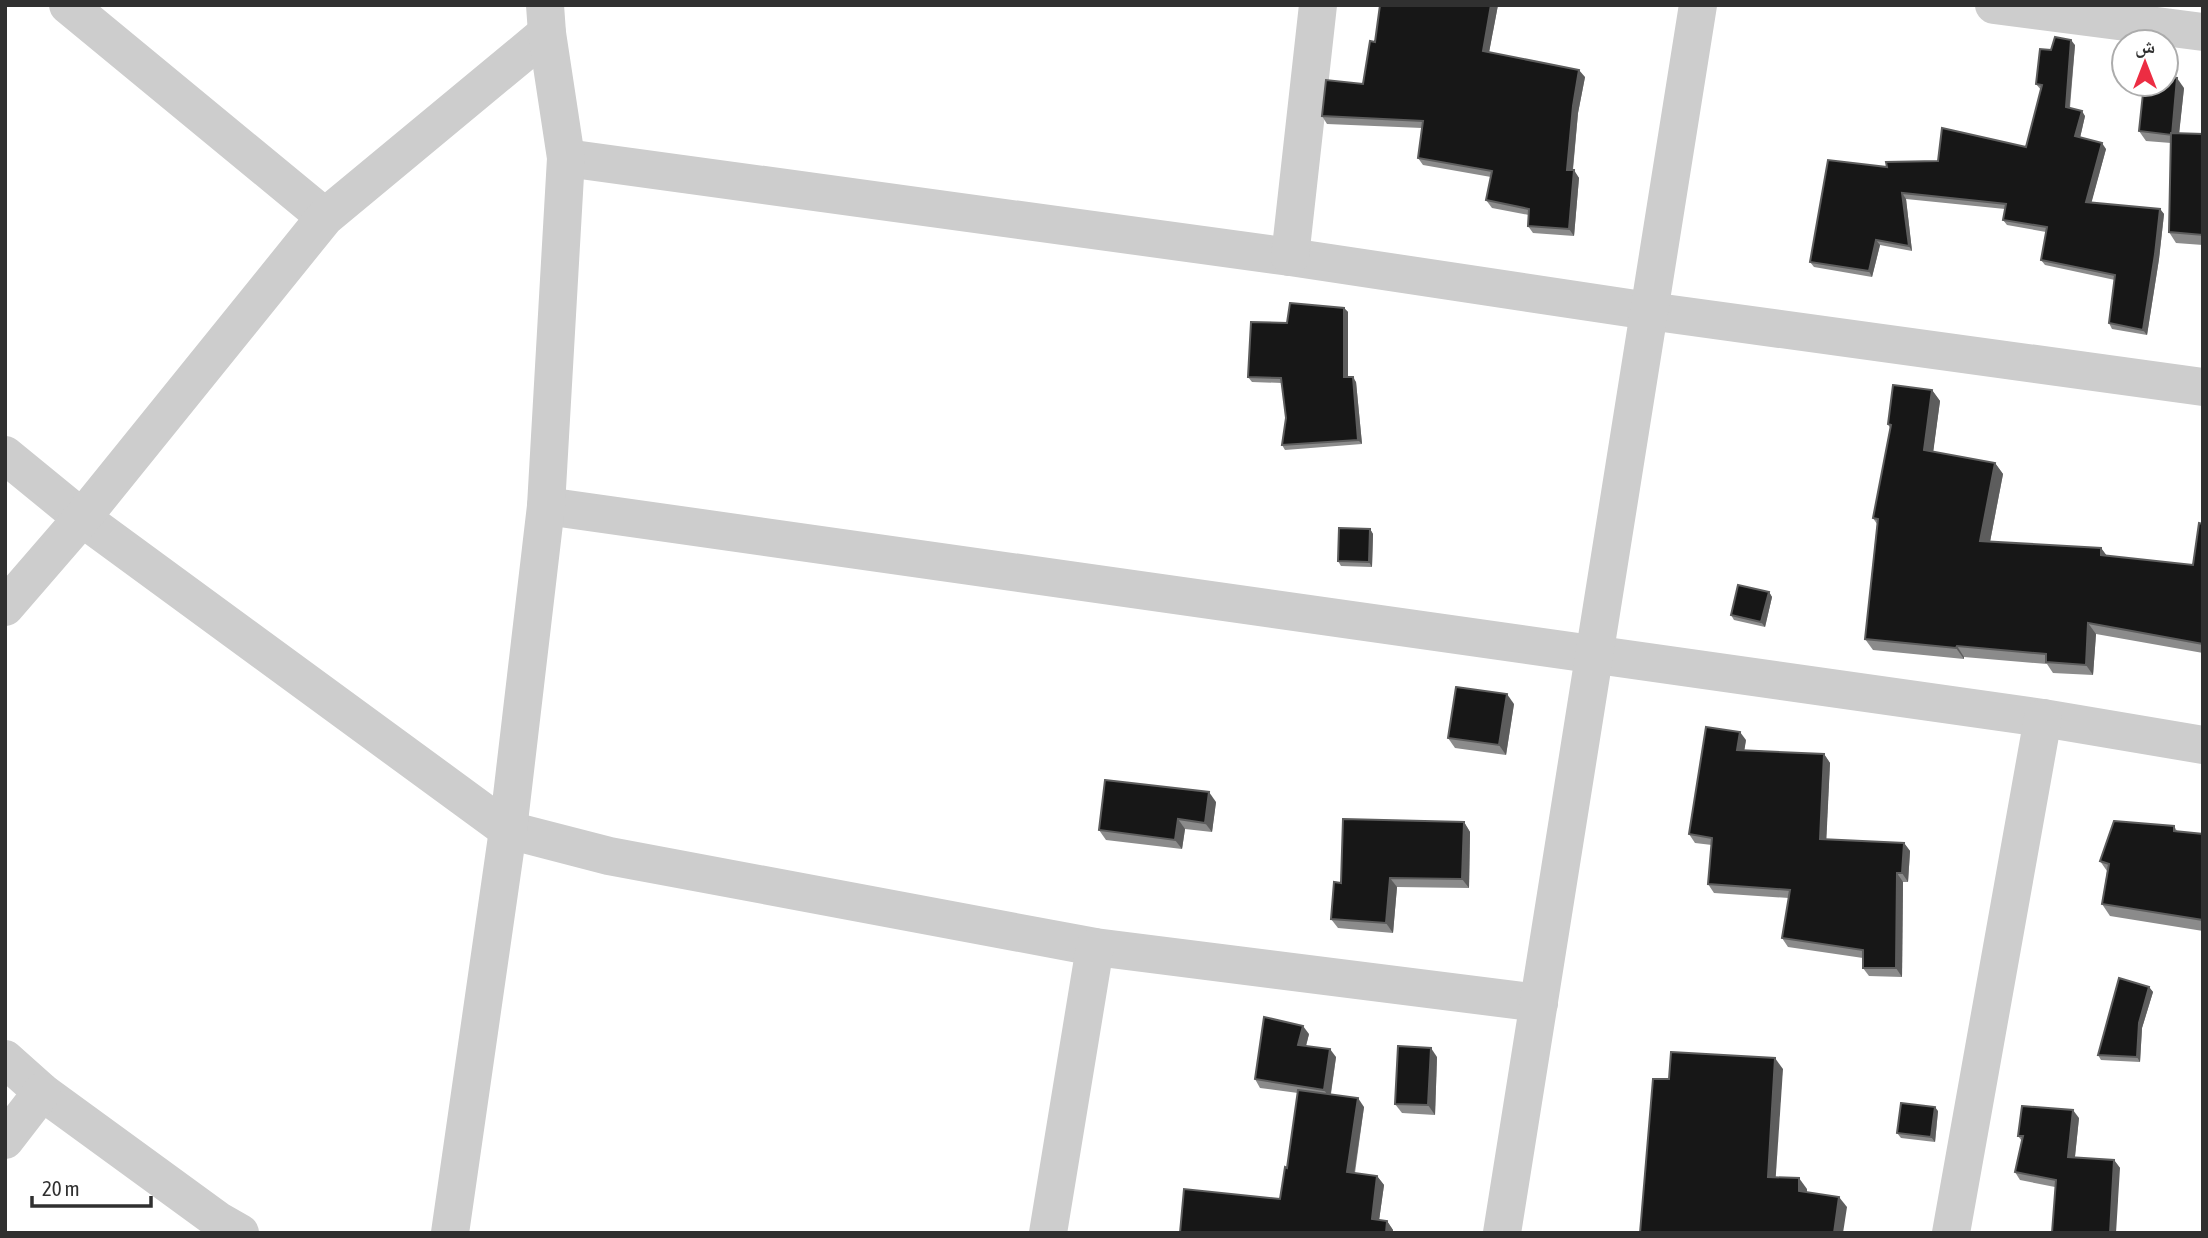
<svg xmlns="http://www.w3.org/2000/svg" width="2208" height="1238" font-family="'Asap Condensed','Noto Naskh Arabic',sans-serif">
<rect width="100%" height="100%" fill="#fff"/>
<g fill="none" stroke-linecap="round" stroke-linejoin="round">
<g stroke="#cdcdcd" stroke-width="38">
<polyline points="68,5 325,217"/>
<polyline points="1994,5 2203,32"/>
<polyline points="566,158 1290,257 1649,311 2203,387"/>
<polyline points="1290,257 1318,5"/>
<polyline points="5,455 82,518 508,830 609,856 1095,947 1539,1003"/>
<polyline points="546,506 2043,718 2203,745"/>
<polyline points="5,607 82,518 325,217 547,33"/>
<polyline points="5,1059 42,1092 219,1221 240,1233"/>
<polyline points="5,1140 42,1092"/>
<polyline points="450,1233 508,830 546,506 566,158 547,33 545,5"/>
<polyline points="1048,1233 1095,947"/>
<polyline points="1502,1233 1698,5"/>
<polyline points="1951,1233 2043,718"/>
</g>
</g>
<g fill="#8b8b8b">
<polygon points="1380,5 1498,5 1489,52 1585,77 1578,113 1573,170 1579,178 1574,236 1533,233 1528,226 1529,215 1492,208 1486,200 1491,177 1423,165 1418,158 1422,128 1327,124 1322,116 1363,84 1375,42"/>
<polygon points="2075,45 2070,108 2085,116 2080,138 2106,149 2091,203 2160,209 2164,214 2159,259 2147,335 2112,329 2109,323 2115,280 2045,265 2041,260 2046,232 2007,225 2003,220 2005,209 1906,199 1912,251 1880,245 1872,277 1814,267 1810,262 1887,167 1938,161 2026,147 2041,90 2036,84 2051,50"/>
<polygon points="2184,88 2179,133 2203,134 2203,245 2176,243 2169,232 2171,143 2146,141 2139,131"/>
<polygon points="1344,308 1348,312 1348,377 1356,382 1362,444 1285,450 1282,445 1286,418 1282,383 1252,382 1248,377 1287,323"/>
<polygon points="1932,390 1940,401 1933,452 1995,463 2003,474 1990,542 2101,548 2107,556 2193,565 2203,524 2203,653 2096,634 2093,675 2053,673 2047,664 1964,657 1964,659 1873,650 1865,639 1877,524 1873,518 1890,428 1888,424"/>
<polygon points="1370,529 1373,534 1372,567 1341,566 1338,561"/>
<polygon points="1769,592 1772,597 1765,627 1734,620 1731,615"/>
<polygon points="1514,704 1506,755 1455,748 1448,738"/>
<polygon points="1746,740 1744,750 1824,754 1830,763 1826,839 1904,843 1910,851 1908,882 1903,882 1902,977 1869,976 1863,968 1863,958 1788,947 1782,938 1789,898 1714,893 1708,884 1712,845 1695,843 1689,834"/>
<polygon points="1216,802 1212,832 1185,829 1182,849 1106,840 1099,830"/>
<polygon points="1464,822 1470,832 1469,888 1397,887 1393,933 1338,928 1331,919 1341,883"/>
<polygon points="2174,826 2177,831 2203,834 2203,931 2110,916 2102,904 2107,871 2100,861"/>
<polygon points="2149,987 2153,992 2142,1028 2140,1062 2101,1060 2098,1055"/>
<polygon points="1309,1034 1306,1046 1336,1057 1331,1094 1364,1107 1355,1173 1377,1176 1384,1185 1379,1220 1387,1221 1393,1230 1393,1233 1180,1233 1280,1199 1287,1168 1298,1093 1260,1088 1255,1079"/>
<polygon points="1437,1057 1435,1115 1402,1113 1395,1104"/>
<polygon points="1938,1111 1935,1142 1901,1138 1897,1133"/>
<polygon points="2079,1118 2075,1157 2114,1160 2120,1168 2055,1187 2020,1180 2015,1172 2022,1141 2018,1136"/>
</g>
<g fill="#5d5d5d">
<polygon points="1491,5 1498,5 1488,58 1483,51"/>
<polygon points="2071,40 2075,45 2069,112 2066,107"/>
<polygon points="1579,70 1585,77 1578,113 1572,177 1567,170 1573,106"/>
<polygon points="2177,78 2184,88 2178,144 2172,135"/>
<polygon points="2082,111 2085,116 2079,142 2075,136"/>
<polygon points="2102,143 2106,149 2090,208 2086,202"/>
<polygon points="1574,170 1579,178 1574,236 1569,229"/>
<polygon points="1902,193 1906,199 1912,251 1909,246"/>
<polygon points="2160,209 2164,214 2159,259 2147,335 2143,330"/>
<polygon points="1876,240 1880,245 1872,277 1869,271"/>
<polygon points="1344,308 1348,312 1348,381 1344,377"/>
<polygon points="1353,377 1356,382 1362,444 1358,440"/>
<polygon points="1932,390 1940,401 1932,461 1924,450"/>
<polygon points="1995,463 2003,474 1988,552 1980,541"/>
<polygon points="1370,529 1373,534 1372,567 1369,562"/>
<polygon points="2101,548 2109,559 2101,555"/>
<polygon points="1769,592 1772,597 1765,627 1761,622"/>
<polygon points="2088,623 2096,634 2093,675 2086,665"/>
<polygon points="1957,646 1964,657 1964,659 1956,648"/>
<polygon points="1507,694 1514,704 1506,755 1499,745"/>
<polygon points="1740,732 1746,740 1743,759 1737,750"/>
<polygon points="1824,754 1830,763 1826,847 1820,839"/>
<polygon points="1209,792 1216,802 1212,832 1205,823"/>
<polygon points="1178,819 1185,829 1182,849 1175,840"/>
<polygon points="1464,822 1470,832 1469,888 1462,879"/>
<polygon points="1904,843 1910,851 1908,882 1902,873"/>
<polygon points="1897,873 1903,882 1902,977 1896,968"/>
<polygon points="1390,878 1397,887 1393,933 1386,923"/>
<polygon points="2149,987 2153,992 2142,1028 2140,1062 2137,1057 2139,1023"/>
<polygon points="1303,1026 1309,1034 1304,1053 1298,1045"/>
<polygon points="1431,1048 1437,1057 1435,1115 1428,1105"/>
<polygon points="1330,1049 1336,1057 1330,1098 1324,1090"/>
<polygon points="1775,1058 1783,1069 1775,1188 1768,1177"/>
<polygon points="1358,1098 1364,1107 1353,1181 1347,1172"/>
<polygon points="1935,1107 1938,1111 1935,1142 1931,1137"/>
<polygon points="2073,1110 2079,1118 2074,1165 2068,1157"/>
<polygon points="2114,1160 2120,1168 2116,1233 2110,1233"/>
<polygon points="1377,1176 1384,1185 1378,1228 1372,1219"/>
<polygon points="1799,1178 1807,1189 1807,1202 1799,1191"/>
<polygon points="1839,1197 1847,1207 1843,1233 1834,1233"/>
<polygon points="1387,1221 1393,1230 1393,1233 1386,1233"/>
</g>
<g fill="#171717" stroke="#5d5d5d" stroke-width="2">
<polygon points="1380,5 1491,5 1483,51 1579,70 1573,106 1567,170 1574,170 1569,229 1528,226 1529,209 1486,200 1492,171 1418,158 1423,121 1322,116 1326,80 1363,84 1370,41 1375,42"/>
<polygon points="2055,37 2071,40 2066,107 2082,111 2075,136 2102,143 2086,202 2160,209 2155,254 2143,330 2109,323 2115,275 2041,260 2047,227 2003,220 2006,204 1902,193 1909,246 1876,240 1869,271 1810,262 1828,160 1887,167 1886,162 1938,161 1942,128 2026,147 2042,85 2036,84 2040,49 2051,50"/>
<polygon points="2166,77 2177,78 2172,135 2139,131 2144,84 2166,84"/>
<polygon points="2171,133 2203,134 2203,235 2169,232"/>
<polygon points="1290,303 1344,308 1344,377 1353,377 1358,440 1282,445 1286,418 1281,378 1248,377 1251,322 1287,323"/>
<polygon points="1893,385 1932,390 1924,450 1995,463 1980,541 2101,548 2101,555 2193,565 2199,523 2203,524 2203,644 2088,623 2086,665 2046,662 2046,654 1957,646 1956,648 1865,639 1878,519 1873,518 1891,425 1888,424"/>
<polygon points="1339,528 1370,529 1369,562 1338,561"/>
<polygon points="1738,585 1769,592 1761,622 1731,615"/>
<polygon points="1456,687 1507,694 1499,745 1448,738"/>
<polygon points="1706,727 1740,732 1737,750 1824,754 1820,839 1904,843 1902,873 1897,873 1896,968 1863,968 1863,950 1782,938 1790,890 1708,884 1712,838 1689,834"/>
<polygon points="1105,780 1209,792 1205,823 1178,819 1175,840 1099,830"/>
<polygon points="1343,819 1464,822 1462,879 1390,878 1386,923 1331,919 1334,882 1341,883"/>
<polygon points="2114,821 2174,826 2174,831 2203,834 2203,920 2102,904 2109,864 2100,861"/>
<polygon points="2119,978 2149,987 2139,1023 2137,1057 2098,1055"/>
<polygon points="1264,1017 1303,1026 1298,1045 1330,1049 1324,1090 1255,1079"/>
<polygon points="1398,1046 1431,1048 1428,1105 1395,1104"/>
<polygon points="1671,1052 1775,1058 1768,1177 1799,1178 1799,1191 1839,1197 1834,1233 1640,1233 1653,1079 1669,1079"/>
<polygon points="1298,1090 1358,1098 1347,1172 1377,1176 1372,1219 1387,1221 1386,1233 1180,1233 1184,1189 1280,1199 1285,1167 1287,1168"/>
<polygon points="1901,1103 1935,1107 1931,1137 1897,1133"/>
<polygon points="2022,1106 2073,1110 2068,1157 2114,1160 2110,1233 2052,1233 2056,1180 2015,1172 2023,1136 2018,1136"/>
</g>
<rect width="2208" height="1238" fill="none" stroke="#303030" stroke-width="14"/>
<g transform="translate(2145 63)"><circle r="33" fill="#ffffff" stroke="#acacac" stroke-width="2"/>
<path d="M0-5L12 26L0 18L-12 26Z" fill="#ec2d43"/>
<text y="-10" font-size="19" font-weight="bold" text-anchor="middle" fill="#303030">ش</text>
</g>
<path d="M32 1196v10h119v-10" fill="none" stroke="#303030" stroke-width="3.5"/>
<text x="42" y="1196" font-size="21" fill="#303030" stroke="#ffffff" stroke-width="5" paint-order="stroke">20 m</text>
</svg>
